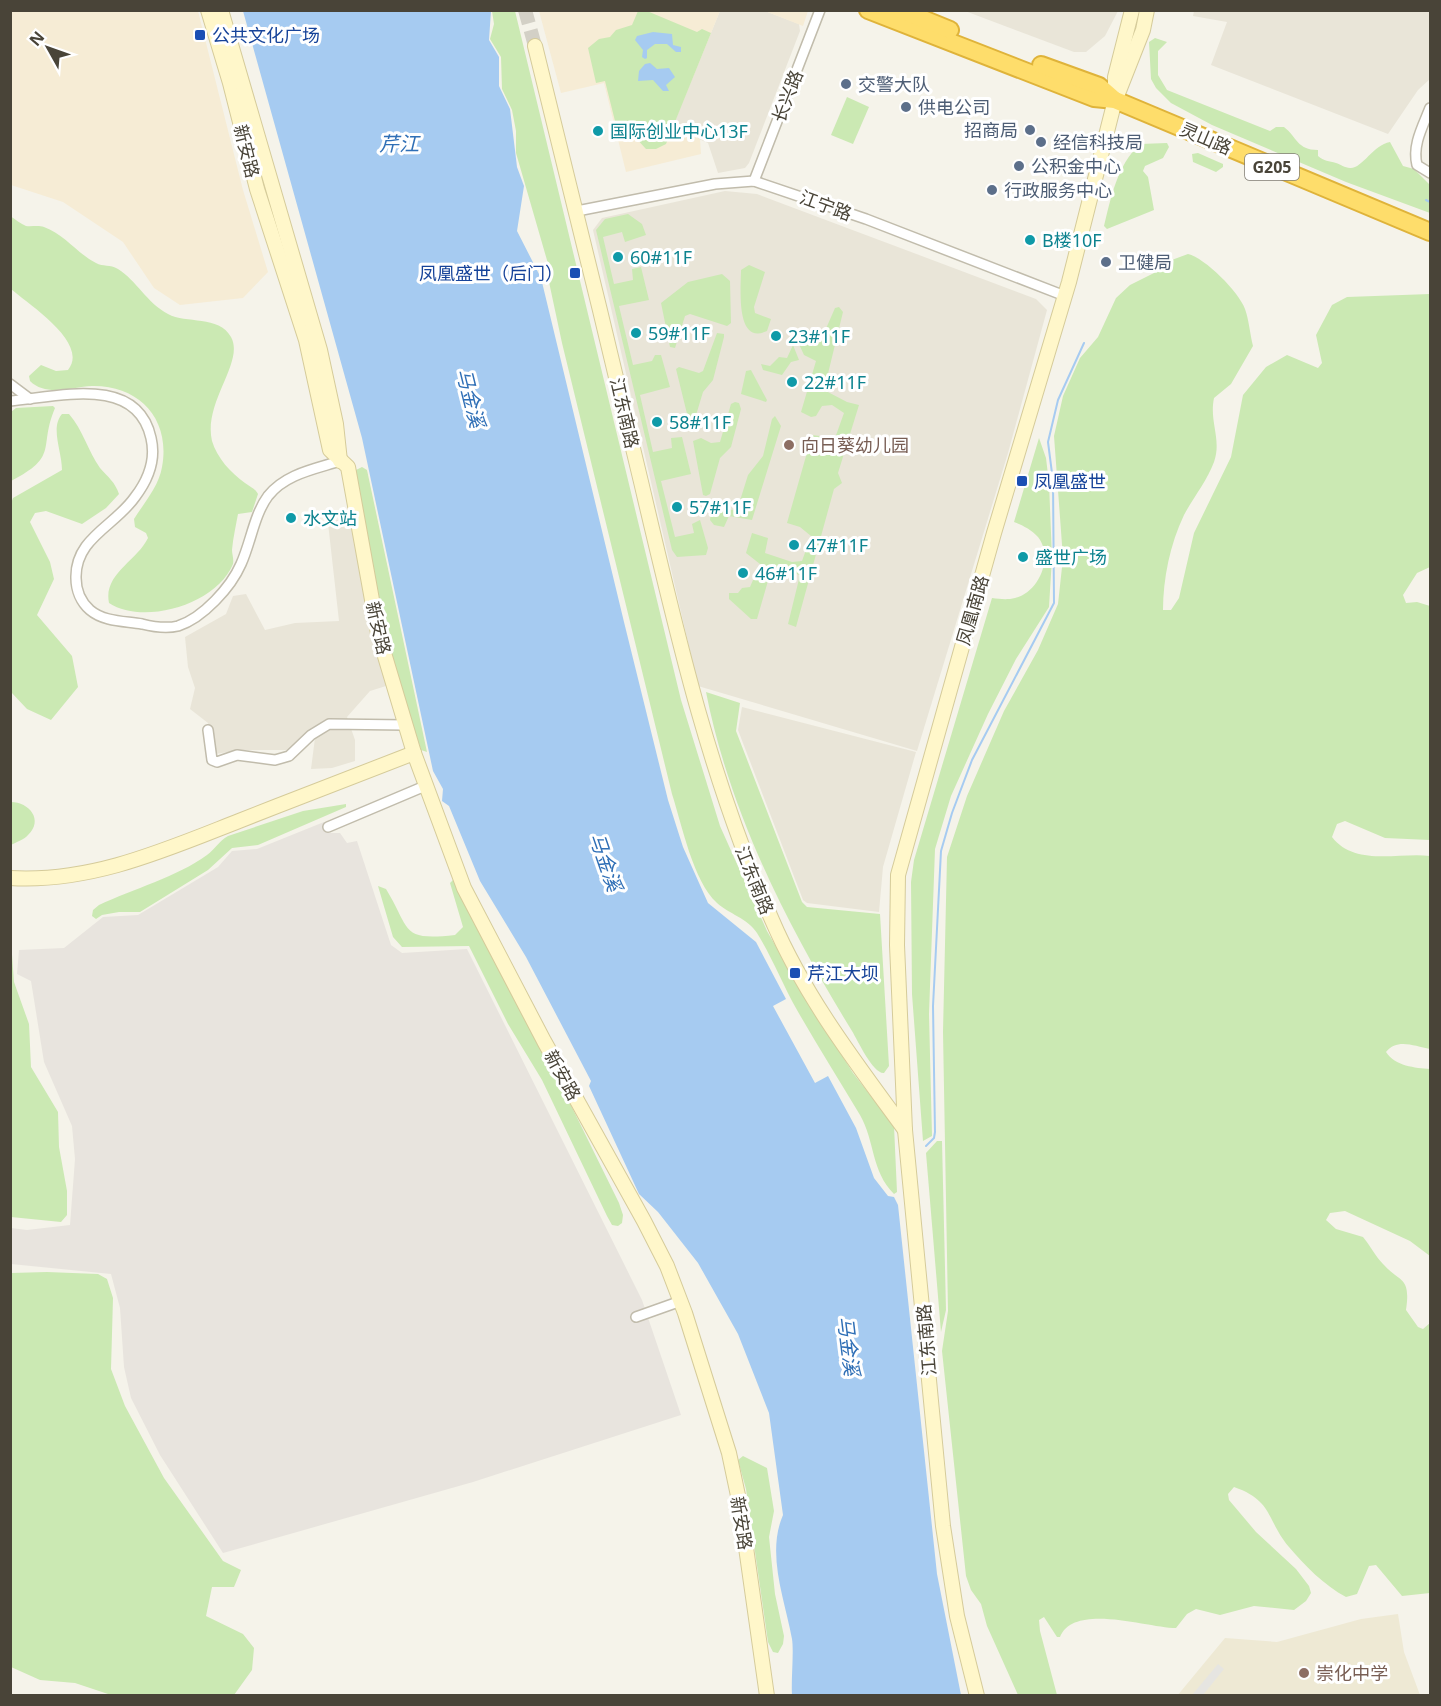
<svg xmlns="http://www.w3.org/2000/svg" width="1441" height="1706" font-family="'Noto Sans','Noto Sans SC',sans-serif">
<rect width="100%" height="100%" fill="#f5f3ea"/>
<g fill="#e9e5d8">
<polygon points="720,11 765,11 799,24 800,31 749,163 745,168 718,173 708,143 672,127"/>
<polygon points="965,11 1118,11 1105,36 1086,52 1074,52"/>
<polygon points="1194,11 1430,11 1430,79 1418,90 1388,134 1211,65 1227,22 1193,16"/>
<polygon points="725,191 757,194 1036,299 1047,310 1008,453 917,751 698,686 593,230 602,218"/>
<polygon points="351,516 386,686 370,691 347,717 355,740 355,761 332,768 311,769 315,738 303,737 288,750 241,750 215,754 208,723 190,709 195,688 188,667 185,637 226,614 233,596 246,594 265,630 295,623 339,621 328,523"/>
<polygon points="742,707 916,752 883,867 879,912 807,903 803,900 738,730"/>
</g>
<g fill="#f6ecd5">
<polygon points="11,10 198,11 243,190 268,272 243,298 180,305 154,288 123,242 63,202 11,185"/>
<polygon points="539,11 720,11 673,126 700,139 701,154 626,172 604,83 561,93"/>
<polygon points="765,11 808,10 808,11 803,26"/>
</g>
<polygon fill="#e8e4de" points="324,822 328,833 340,833 347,843 357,841 391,945 402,953 467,949 642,1300 681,1415 473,1482 223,1553 160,1455 131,1398 124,1367 120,1308 111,1274 11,1264 11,1228 27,1230 70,1225 75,1159 72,1126 44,1062 31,981 17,974 19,950 64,948 103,917 138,915 218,867 232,851 257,849"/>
<polygon fill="#eee9d4" points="1398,1614 1404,1652 1420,1695 1177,1696 1225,1638 1277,1642 1361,1619"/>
<g fill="#cbe9b3">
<path d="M492,11h23l166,689 39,126 47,105 38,66 48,76 41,53 3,66 -3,2c-23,-23 -19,-53 -34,-79 -21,-35 -43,-70 -63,-105 -14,-25 -25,-53 -40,-77 -10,-15 -28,-19 -40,-30 -24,-22 -35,-78 -45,-109l-110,-451 -13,-61 2,-8 -35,-121v-22l-4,-21 -10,-21 -1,-32 -11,-18 4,-15z"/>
<polygon points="638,11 647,11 697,32 702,29 711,33 666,144 656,149 646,149 636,138 620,141 605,81 596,83 588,48 599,39 610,37 616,30 632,25"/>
<path d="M1155,38l12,4 -9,9v24l9,15 103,41 6,-4h8c13,10 13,23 34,23v6c6,5 11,5 18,7 4,1 9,5 14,5 12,1 23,-23 40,-26l13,24 11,3 16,16v28l-84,-31 -134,-57 -41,-22 -15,-15 -5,-9 -2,-37z"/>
<polygon points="847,97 869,107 853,144 831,135"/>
<path d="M1167,143l2,4 -6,11 -18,8 -2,5 5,6 6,33 -47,19 -3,-3c7,-28 13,-61 36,-82z"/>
<polygon points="1198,153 1223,164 1223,167 1216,172 1193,162 1192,154"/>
<polygon points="628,214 642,224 646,235 625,242 622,232 603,237 614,284 633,280 632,269 641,267 649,300 619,306 633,365 652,361 655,355 661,355 670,387 640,395 653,452 672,448 671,438 682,437 691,474 661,481 675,537 694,533 692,524 700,520 708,548 706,555 677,557 672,550 596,230 605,219"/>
<path d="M10,216c5,3 11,8 16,10 5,1 12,-1 18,1 20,7 34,27 52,36 7,4 14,1 22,6 18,11 29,34 50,45 18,10 51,1 63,23 14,25 -28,65 -19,104 5,17 19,32 33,42 5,4 10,5 13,11l-6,18 -14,2c-2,11 -5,24 -6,36 0,4 2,9 1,14 -16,40 -89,62 -124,39 -6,-29 28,-42 39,-65l-2,-5 -11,-6 -1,-8c10,-16 25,-33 28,-52 9,-48 -23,-82 -70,-81 -20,1 -46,11 -62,-5l-1,-5 12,-11 15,6 12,-1c22,-27 -40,-66 -57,-81z"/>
<path d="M1188,254c17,4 51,38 57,55 4,11 5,25 8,37l-22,38 -17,14c-5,24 8,41 0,64 -7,19 -21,36 -30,53 -14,29 -21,64 -21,95h8l8,-12 15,-65 37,-76 12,-62 23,-28 21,-12 31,13 4,-5 -6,-28 16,-30 15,-8 83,-3v273l-13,6 -14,22 3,8 11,-1 13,4v234l-45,-2 -40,-17 -8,3 -5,13c23,30 67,15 98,19v193c-16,-3 -33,-11 -44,3 9,14 29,16 44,17v187l-20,-15 -65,-30 -15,2 -4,7 10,9 27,8c7,8 12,19 20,27 17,19 28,12 23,46l12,17 5,2 7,-6v270l-28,3 -26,-31 -7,1 -12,28 -11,3c-21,-11 -42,-32 -57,-50 -23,-27 -15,-46 -55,-60l-6,7 1,6 27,32 40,37 13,17 2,7 -5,8 -12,9 -40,-4 -34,9 -24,-6 -9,5 -11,14c-28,0 -102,-26 -116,9h-3l-13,-20 -5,3 1,11 17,64h-39l-31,-69 -6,-22 -10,-14 -5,-14 -24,-225 6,-40 -5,-279 4,-175 20,-61 37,-85 34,-61 20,-46 5,-46 -9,-122 9,-40 17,-38 18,-21 18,-39 14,-13 24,-12 15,-12z"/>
<path d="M749,265l16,7 -11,35 1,6 16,6 -4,12c-32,15 -26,-44 -26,-61z"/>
<polygon points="722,274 730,281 731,323 727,326 690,314 685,316 675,348 670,347 661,303 688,282"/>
<polygon points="839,307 843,312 824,390 847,402 859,405 838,473 842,483 834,489 796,627 788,624 800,575 772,567 757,619 751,619 729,599 729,593 738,593 742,588 750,587 760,564 746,553 752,533 768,538 765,553 792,562 802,561 811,536 800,527 787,523 812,435 835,438 844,413 832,405 822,406 816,416 811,417 801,412 816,361 804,355 798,342 802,338 817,344 821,340 835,308"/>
<polygon points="717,333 724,334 724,337 713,380 703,392 693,425 690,426 676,369 679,367 699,373 703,371"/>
<polygon points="793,345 799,360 791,362 782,375 763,370 761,364 770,366 779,357 787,358"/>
<polygon points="751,370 767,400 766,402 741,394 746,371"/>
<polygon points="735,402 739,403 741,409 731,447 720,458 710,494 706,496 703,495 693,441 701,438 711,443 720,442 731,404"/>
<path d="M53,406l2,2c-17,40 5,48 -44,73v-69l5,-4z"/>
<path d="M62,414h7c14,16 19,37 31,54 8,9 15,14 19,26l-13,14 -24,16 -36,-13 -11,2 -5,9 20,40 4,17 -17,36 35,41 6,31 -27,33 -24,-11 -16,-17 -1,-186 3,-8 49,-28c0,-19 -12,-42 0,-56z"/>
<polygon points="775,416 781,426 752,520 729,516 724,527 714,525 710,520 712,504 732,510 738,507 748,475 763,456 772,419"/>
<path d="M1039,438l7,20 3,25 3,75 -3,49 -33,52 -28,55 -37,82 -16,53 -6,165 3,122 -9,5 -11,-147 -1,-112 3,-22 78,-262c8,1 15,2 23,0 24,-6 39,-41 23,-61 -6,-7 -16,-12 -24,-15z"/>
<polygon points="362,467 367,470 427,752 421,750 381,623 356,470"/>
<path d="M706,692l34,11 -4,28 66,171 5,5 73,7 9,152 -5,7c-11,1 -26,-32 -32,-42 -64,-104 -122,-217 -146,-339z"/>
<path d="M11,802c18,0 33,18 17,33 -4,5 -12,7 -17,10z"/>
<path d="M346,804v3l-88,38 -26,3 -24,22 -68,42h-21l-17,3 -6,4 -4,-3 1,-6 6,-5c34,-16 78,-28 108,-50 8,-6 12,-14 21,-19l75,-25z"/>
<path d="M453,880l79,146 87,177 4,12 -1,8 -4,3 -6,-1 -5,-9 -65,-136 -34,-56 -39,-78 -67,1 -9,-10 -15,-51 8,3c25,41 14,52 69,46l8,-8 -13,-44z"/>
<polygon points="11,941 14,982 29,1024 31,1067 58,1112 59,1147 67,1191 67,1215 61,1222 11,1217"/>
<polygon points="937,1141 942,1141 946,1310 941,1332 926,1153"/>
<polygon points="47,1272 98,1274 107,1279 113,1298 111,1369 125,1406 164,1478 223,1561 241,1570 234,1587 212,1587 206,1616 243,1634 254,1648 252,1670 234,1695 111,1695 75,1683 40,1680 11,1667 11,1273"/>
<polygon points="743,1456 767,1468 774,1511 769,1537 775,1594 784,1636 783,1644 778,1653 773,1652 768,1642 746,1489 738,1460"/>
</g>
<polygon fill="#e6e5e1" points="1218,1664 1224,1669 1203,1695 1192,1695"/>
<g fill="#a6cbf1">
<path d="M243,11h248l-2,29 10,17v29l11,23 7,58 7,19 -7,45 24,47 83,344 44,178 15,47 25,56 48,39 30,57 -13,7 42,77 13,-7 28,52 18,50 14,18 6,1 4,8 39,369 24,121h-169c-1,-15 2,-43 0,-56 -7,-39 -26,-85 -9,-124l-14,-102 -31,-79 -40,-71 -40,-51 -19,-18 -50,-108 2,-5 -65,-124 -46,-76 -31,-75 -7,-5 1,-12 -10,-18 -71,-333z"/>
<polygon points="653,32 672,34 673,45 681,47 681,52 676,52 667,44 655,44 647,50 647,58 645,59 642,57 643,50 635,40 637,36"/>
<polygon points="650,63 657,69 669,68 675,77 666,85 669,91 663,91 653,80 638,81 639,71 645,64"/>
</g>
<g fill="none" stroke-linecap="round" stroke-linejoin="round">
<g stroke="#a6cbf1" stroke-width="2">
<polyline points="1426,200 1430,202"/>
<polyline points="926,1146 934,1138 935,1132 933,1006 941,851 952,813 972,760 1054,603 1053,481 1048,442 1058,400 1084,343"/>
</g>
<polyline stroke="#d3d0c6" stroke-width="14" stroke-dasharray="14 7" stroke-linecap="butt" points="525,10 535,46"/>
<g stroke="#c1bcac" stroke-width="12">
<g id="street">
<path d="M1430,108c-7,18 -18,37 -13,57l13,8"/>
<polyline points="754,181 820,10"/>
<polyline points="577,211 715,184 754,181 866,219 1065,296"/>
<polyline points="10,384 30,399"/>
<path d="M10,401c47,-4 127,-27 141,37 5,21 -3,42 -16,59 -20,29 -60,41 -59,81 0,12 5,24 14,32 14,12 35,11 52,14 12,3 24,5 36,2 25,-8 53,-39 63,-62 10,-22 13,-49 27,-68 17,-22 47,-27 72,-35"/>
<polyline points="208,730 212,760 217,762 237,755 275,760 289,756 311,735 329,724 405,725"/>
<polyline points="328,827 425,786"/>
<polyline points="636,1317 681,1301"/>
</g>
</g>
<g stroke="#d5cb9a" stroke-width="16">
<g id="secondary">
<polyline points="208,10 230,83 257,189 306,340 330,450 348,467 378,633 414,753 464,888 544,1041 644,1221 667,1266 685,1313 729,1453 740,1505 767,1696"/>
<polyline points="221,10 320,350 336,424 340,461"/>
<path d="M535,46c37,147 72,293 107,440 35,149 68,293 130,434 33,77 84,143 133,210"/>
<polyline points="1117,96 1143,30 1147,10"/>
<path d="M10,878c81,5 155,-28 229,-57 58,-23 116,-45 175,-68"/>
<polyline points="977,1696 957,1616 943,1526 905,1130 897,945 898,875 994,533 1069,282 1115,100 1115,77 1132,10"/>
</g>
</g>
<g stroke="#dfb33a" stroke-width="20">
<g id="highway">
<polyline points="868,10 1094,98 1115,100 1430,232"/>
<polyline points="901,10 950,30"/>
<polyline points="1041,65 1099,86 1115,100"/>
</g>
</g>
<use href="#street" stroke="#fff" stroke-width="9"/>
<use href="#secondary" stroke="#fff7ca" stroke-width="14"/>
<use href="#highway" stroke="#fedd6b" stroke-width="16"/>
</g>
<g fill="#1a4fb4" stroke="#fff" stroke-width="2">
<rect x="194" y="29" width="12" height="12" rx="3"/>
<rect x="569" y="267" width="12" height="12" rx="3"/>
<rect x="1016" y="475" width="12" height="12" rx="3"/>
<rect x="789" y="967" width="12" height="12" rx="3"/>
</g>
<g fill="#5c6f8a" stroke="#fff" stroke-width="2">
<circle cx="846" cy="84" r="6"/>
<circle cx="906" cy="107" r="6"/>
<circle cx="1030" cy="130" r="6"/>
<circle cx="1041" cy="142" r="6"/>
<circle cx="1019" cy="166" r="6"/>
<circle cx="992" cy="190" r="6"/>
<circle cx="1106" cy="262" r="6"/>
</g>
<g fill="#0f9aa8" stroke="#fff" stroke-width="2">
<circle cx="598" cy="131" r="6"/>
<circle cx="1030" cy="240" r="6"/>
<circle cx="618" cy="257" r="6"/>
<circle cx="636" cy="333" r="6"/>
<circle cx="776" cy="336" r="6"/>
<circle cx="792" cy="382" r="6"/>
<circle cx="657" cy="422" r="6"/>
<circle cx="677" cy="507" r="6"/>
<circle cx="291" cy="518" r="6"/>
<circle cx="794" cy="545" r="6"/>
<circle cx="1023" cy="557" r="6"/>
<circle cx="743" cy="573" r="6"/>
</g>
<g fill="#8d6e63" stroke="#fff" stroke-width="2">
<circle cx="789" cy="445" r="6"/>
<circle cx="1304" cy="1673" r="6"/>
</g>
<g text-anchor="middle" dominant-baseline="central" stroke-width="6" stroke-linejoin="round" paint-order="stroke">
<rect fill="#fff" stroke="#807c74" stroke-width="1.5" x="1245" y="154" width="54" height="26" rx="4.5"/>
<g font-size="16" font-weight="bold" fill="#494438">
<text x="1272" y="167">G205</text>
</g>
<g font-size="18" fill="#164399" stroke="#fff" text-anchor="start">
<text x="212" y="35">公共文化广场</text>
<text x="563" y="273" text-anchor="end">凤凰盛世（后门）</text>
<text x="1034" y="481">凤凰盛世</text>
<text x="807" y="973">芹江大坝</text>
</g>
<g font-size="18" fill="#4e5e75" stroke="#fff" text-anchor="start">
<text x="858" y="84">交警大队</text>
<text x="918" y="107">供电公司</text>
<text x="1018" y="130" text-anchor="end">招商局</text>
<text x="1053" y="142">经信科技局</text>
<text x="1031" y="166">公积金中心</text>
<text x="1004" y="190">行政服务中心</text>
<text x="1118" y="262">卫健局</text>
</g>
<g font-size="18" fill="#494438" stroke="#fff">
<text transform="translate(787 96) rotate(-69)">长兴路</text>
<text transform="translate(1206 138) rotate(23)">灵山路</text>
<text transform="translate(247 151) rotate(76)">新安路</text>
<text transform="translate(826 205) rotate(20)">江宁路</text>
<text transform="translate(625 413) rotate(77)">江东南路</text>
<text transform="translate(972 610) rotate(-74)">凤凰南路</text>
<text transform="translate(379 628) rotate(77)">新安路</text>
<text transform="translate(755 880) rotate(68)">江东南路</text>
<text transform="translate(563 1075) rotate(61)">新安路</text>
<text transform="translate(926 1340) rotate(-95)">江东南路</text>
<text transform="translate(742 1523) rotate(81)">新安路</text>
</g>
<g font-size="18" fill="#0d838f" stroke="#fff" text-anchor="start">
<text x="610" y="131">国际创业中心13F</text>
<text x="1042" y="240">B楼10F</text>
<text x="630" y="257">60#11F</text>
<text x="648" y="333">59#11F</text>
<text x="788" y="336">23#11F</text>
<text x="804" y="382">22#11F</text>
<text x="669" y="422">58#11F</text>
<text x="689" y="507">57#11F</text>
<text x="303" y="518">水文站</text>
<text x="806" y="545">47#11F</text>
<text x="1035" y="557">盛世广场</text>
<text x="755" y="573">46#11F</text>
</g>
<g font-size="18" fill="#785e54" stroke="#fff" text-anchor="start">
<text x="801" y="445">向日葵幼儿园</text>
<text x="1316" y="1673">崇化中学</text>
</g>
<g font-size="20" font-style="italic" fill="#2f6fb6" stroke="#fff">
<text x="399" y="143">芹江</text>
<text transform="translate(471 398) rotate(76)">马金溪</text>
<text transform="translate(606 862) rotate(71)">马金溪</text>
<text transform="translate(849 1346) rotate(83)">马金溪</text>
</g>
</g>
<rect width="1441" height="1706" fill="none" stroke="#494438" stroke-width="24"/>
<g transform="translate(48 48) rotate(310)" stroke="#ffffff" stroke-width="4.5" paint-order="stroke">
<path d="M0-4.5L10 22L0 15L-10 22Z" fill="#494438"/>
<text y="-9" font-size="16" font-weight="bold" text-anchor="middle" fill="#494438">N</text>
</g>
</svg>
